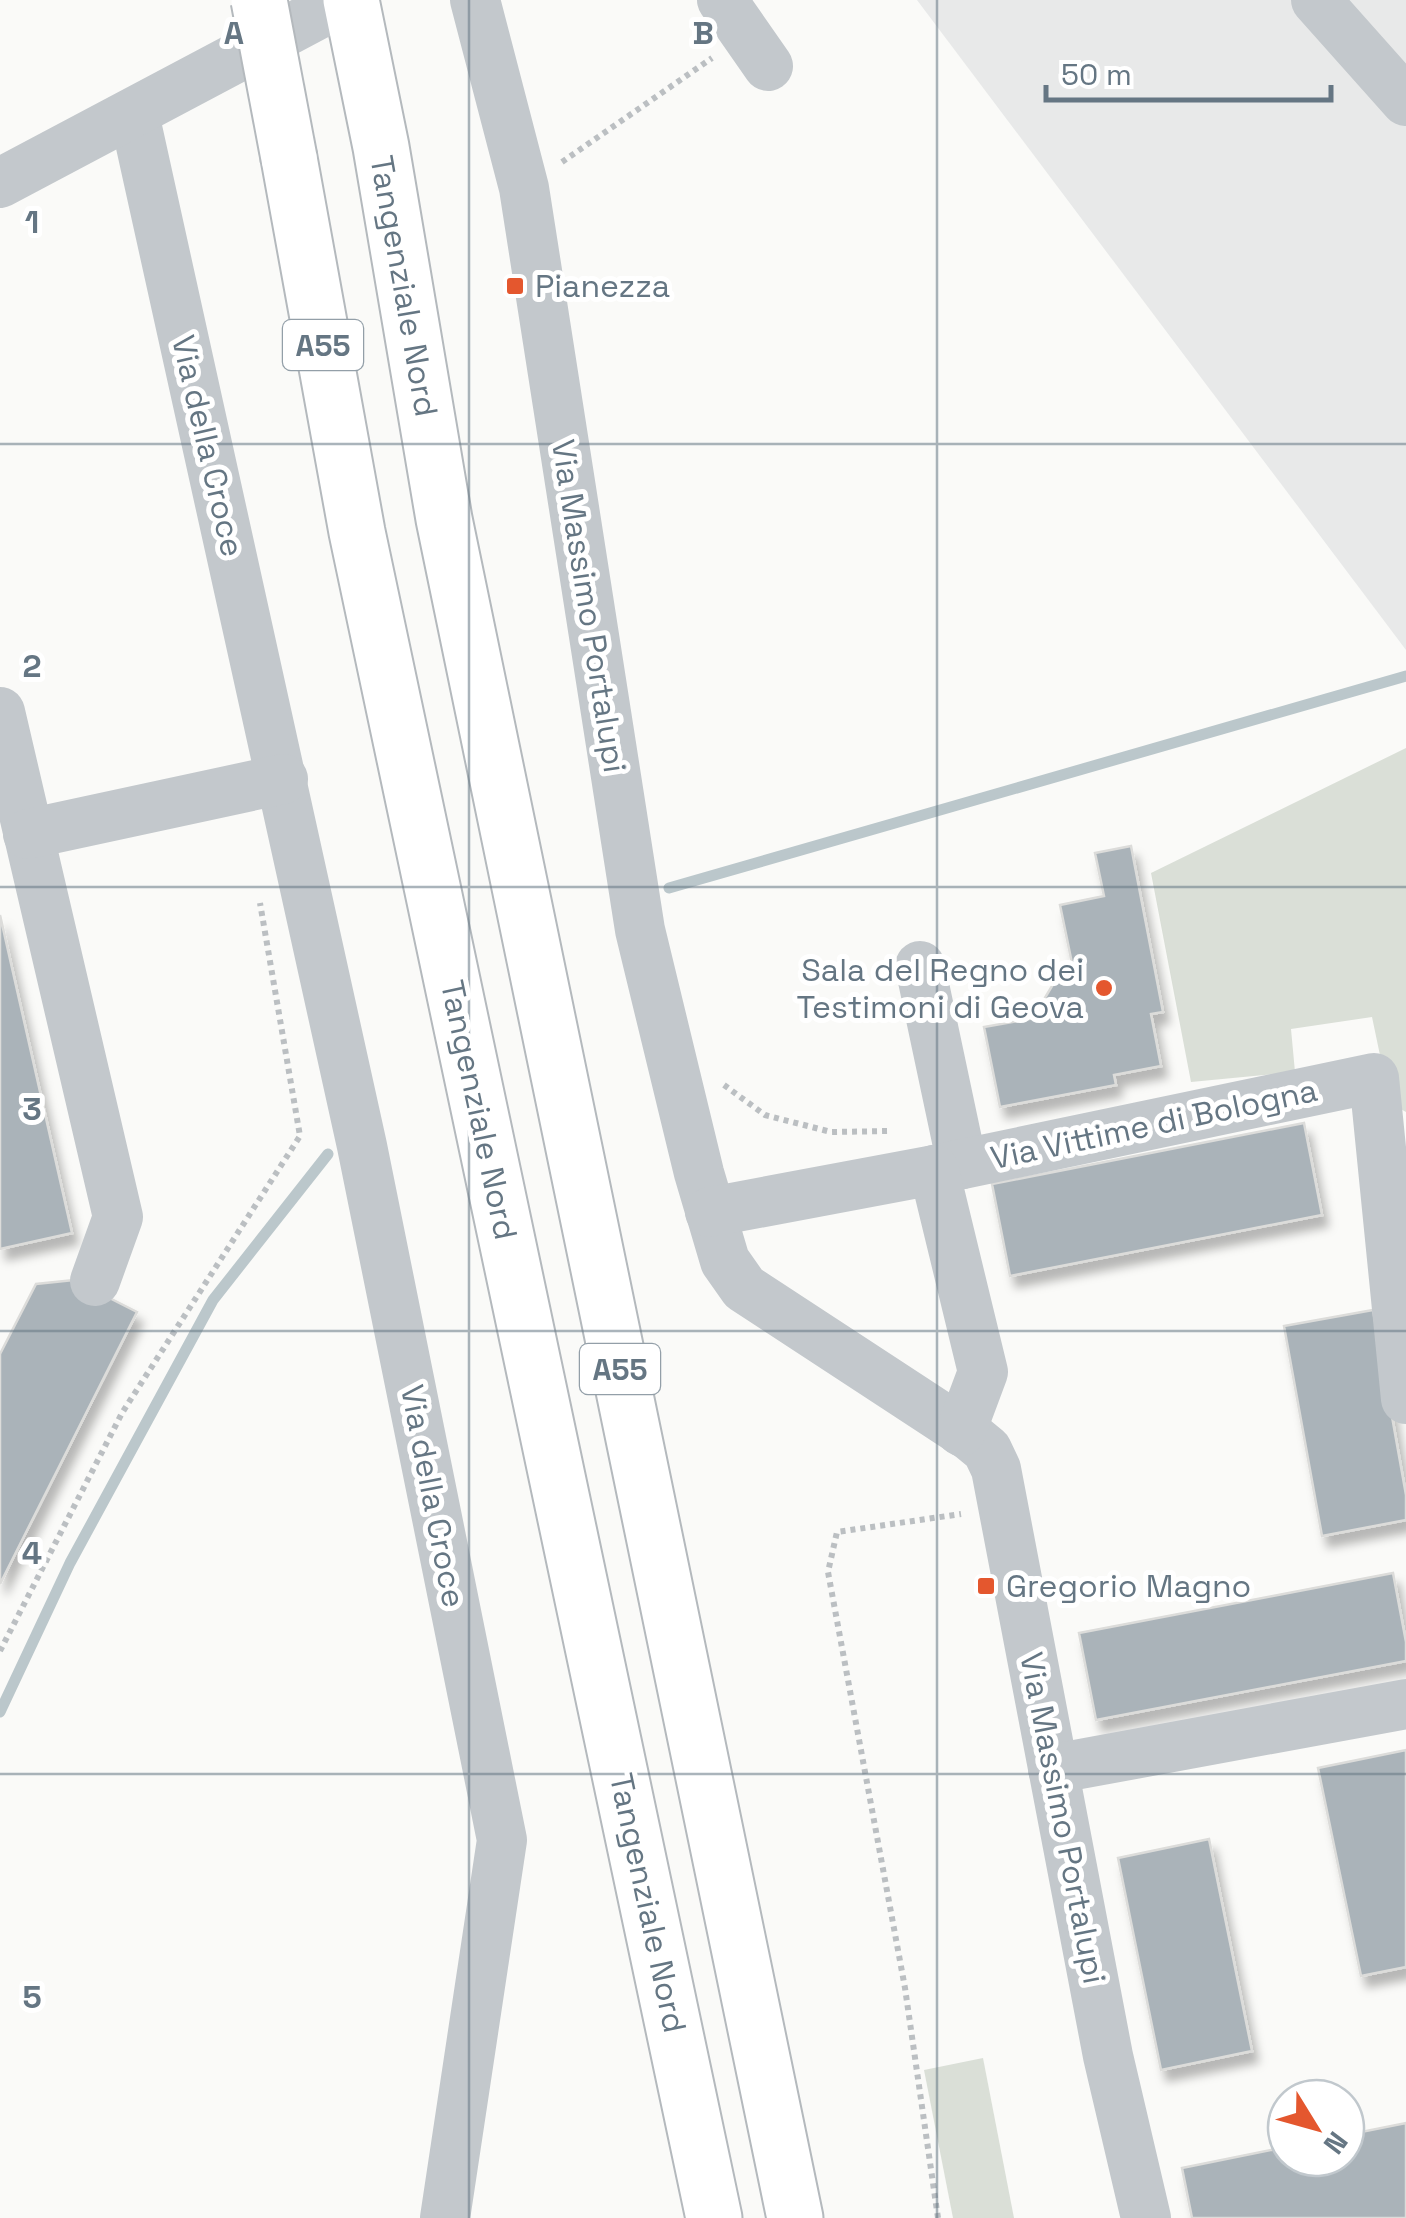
<svg xmlns="http://www.w3.org/2000/svg" width="1406" height="2218" font-family="'Space Grotesk',sans-serif">
<defs>
<filter id="shadow"><feDropShadow dx="6" dy="11" stdDeviation="5" flood-color="#0004"/></filter>
</defs>
<rect width="100%" height="100%" fill="#fafaf8"/>
<polygon fill="#e8e9e9" points="917,0 1406,0 1406,650"/>
<g fill="#dadfd7">
<polygon points="1406,748 1406,1112 1390,1103 1372,1017 1291,1029 1295,1072 1191,1082 1151,873"/>
<polygon points="983,2058 1014,2218 953,2218 924,2070"/>
</g>
<g fill="none" stroke-linecap="round" stroke-linejoin="round">
<g stroke="#bbc7cb" stroke-width="11">
<polyline points="669,888 1406,676"/>
<polyline points="0,1712 70,1563 213,1300 328,1154"/>
</g>
</g>
<g fill="#aab3b9" stroke="#dcdcda" stroke-width="2.5" filter="url(#shadow)">
<polygon points="1131,846 1163,1012 1151,1014 1161,1066 1114,1075 1116,1085 1000,1107 984,1027 1046,1016 1043,1001 1058,976 1074,973 1060,905 1104,896 1095,853"/>
<polygon points="0,915 72,1233 0,1249"/>
<polygon points="1304,1123 1322,1215 1010,1276 992,1184"/>
<polygon points="74,1280 137,1312 0,1584 0,1354 36,1284"/>
<polygon points="1373,1310 1406,1495 1406,1520 1322,1536 1284,1326"/>
<polygon points="1393,1573 1406,1642 1406,1661 1096,1720 1079,1633"/>
<polygon points="1406,1750 1406,1967 1361,1976 1318,1768"/>
<polygon points="1209,1839 1252,2051 1161,2070 1118,1858"/>
<polygon points="1406,2123 1406,2218 1192,2218 1182,2168 1286,2147 1286,2158 1346,2158 1346,2135"/>
</g>
<g fill="none" stroke-linecap="round" stroke-linejoin="round">
<g stroke="#b4b9bd" stroke-width="59">
<g id="highway">
<polyline points="351,0 381,147 444,519 795,2218"/>
<polyline points="289,158 357,532 714,2218"/>
</g>
</g>
<g stroke="#bbbfc2" stroke-width="6" stroke-dasharray="5 5" stroke-linecap="butt">
<polyline points="562,162 712,58"/>
<polyline points="724,1085 765,1115 831,1132 889,1131"/>
<polyline points="0,1651 122,1413 300,1136 260,903"/>
<polyline points="938,2218 905,1988 828,1572 837,1532 961,1514"/>
</g>
<g stroke="#c3c8cc" stroke-width="50">
<polyline points="475,0 524,188 640,930 699,1173 725,1261 744,1288 970,1436 987,1450 996,1469 1108,2056 1146,2218"/>
<polyline points="722,0 768,66"/>
<polyline points="1316,0 1406,101"/>
<polyline points="134,114 362,1146 502,1840 445,2218"/>
<polyline points="0,183 345,0"/>
<polyline points="0,712 118,1217 95,1281"/>
<polyline points="28,834 283,779"/>
<polyline points="920,966 962,1164"/>
<polyline points="934,1170 1374,1078 1406,1399"/>
<polyline points="710,1212 934,1170 983,1372 961,1431"/>
<polyline points="1053,1769 1406,1704"/>
</g>
<use href="#highway" stroke="#fff" stroke-width="55"/>
<g stroke="#b4b9bd" stroke-width="59" stroke-linecap="butt">
<polyline id="highway-bridge" points="259,0 289,158"/>
</g>
<use href="#highway-bridge" stroke="#fff" stroke-width="55"/>
</g>
<path fill="none" stroke="#657683" stroke-width="2.5" stroke-opacity="0.55" d="M469,0v2218M937,0v2218M0,444h1406M0,887h1406M0,1331h1406M0,1774h1406"/>
<g fill="#e4572e" stroke="#fff" stroke-width="4">
<rect x="505" y="276" width="20" height="20" rx="5"/>
<circle cx="1104" cy="988" r="10"/>
<rect x="976" y="1576" width="20" height="20" rx="5"/>
</g>
<g text-anchor="middle" dominant-baseline="central" stroke-width="10" stroke-linejoin="round" paint-order="stroke">
<g fill="#fff" stroke="#939fa8" stroke-width="2.5">
<rect x="283" y="320" width="80" height="50" rx="8"/>
<rect x="580" y="1344" width="80" height="50" rx="8"/>
</g>
<g font-size="30" font-weight="bold" fill="#657683">
<text x="323" y="345">A55</text>
<text x="620" y="1369">A55</text>
</g>
<g font-size="32" fill="#657683" stroke="#fff">
<text transform="translate(404 286) rotate(80)">Tangenziale Nord</text>
<text transform="translate(208 446) rotate(77)">Via della Croce</text>
<text transform="translate(589 606) rotate(81)">Via Massimo Portalupi</text>
<text transform="translate(479 1110) rotate(78)">Tangenziale Nord</text>
<text transform="translate(1154 1124) rotate(-12)">Via Vittime di Bologna</text>
<text transform="translate(433 1496) rotate(79)">Via della Croce</text>
<text transform="translate(1063 1818) rotate(79)">Via Massimo Portalupi</text>
<text transform="translate(648 1903) rotate(78)">Tangenziale Nord</text>
</g>
<g font-size="32" fill="#657683" stroke="#fff" text-anchor="start">
<text x="535" y="286">Pianezza</text>
<text x="1084" y="970" text-anchor="end">Sala del Regno dei<tspan x="1084" dy="37">Testimoni di Geova</tspan></text>
<text x="1006" y="1586">Gregorio Magno</text>
</g>
</g>
<g font-size="32" text-anchor="middle" font-weight="bold" fill="#657683" stroke="#fff" stroke-width="10" stroke-linejoin="round" paint-order="stroke">
<text x="234" y="44">A</text>
<text x="703" y="44">B</text>
<text x="32" y="233">1</text>
<text x="32" y="677">2</text>
<text x="32" y="1120">3</text>
<text x="32" y="1564">4</text>
<text x="32" y="2008">5</text>
</g>
<g transform="translate(1316 2128) rotate(127)"><circle r="48" fill="#ffffff" stroke="#c1c8cd" stroke-width="2.5"/>
<path d="M0-8L18 38L0 25L-18 38Z" fill="#e4572e"/>
<text y="-15" font-size="28" font-weight="bold" text-anchor="middle" fill="#657683">N</text>
</g>
<path d="M1046 85v15h285v-15" fill="none" stroke="#657683" stroke-width="5"/>
<text x="1061" y="85" font-size="30" fill="#657683" stroke="#ffffff" stroke-width="8" paint-order="stroke">50 m</text>
</svg>
